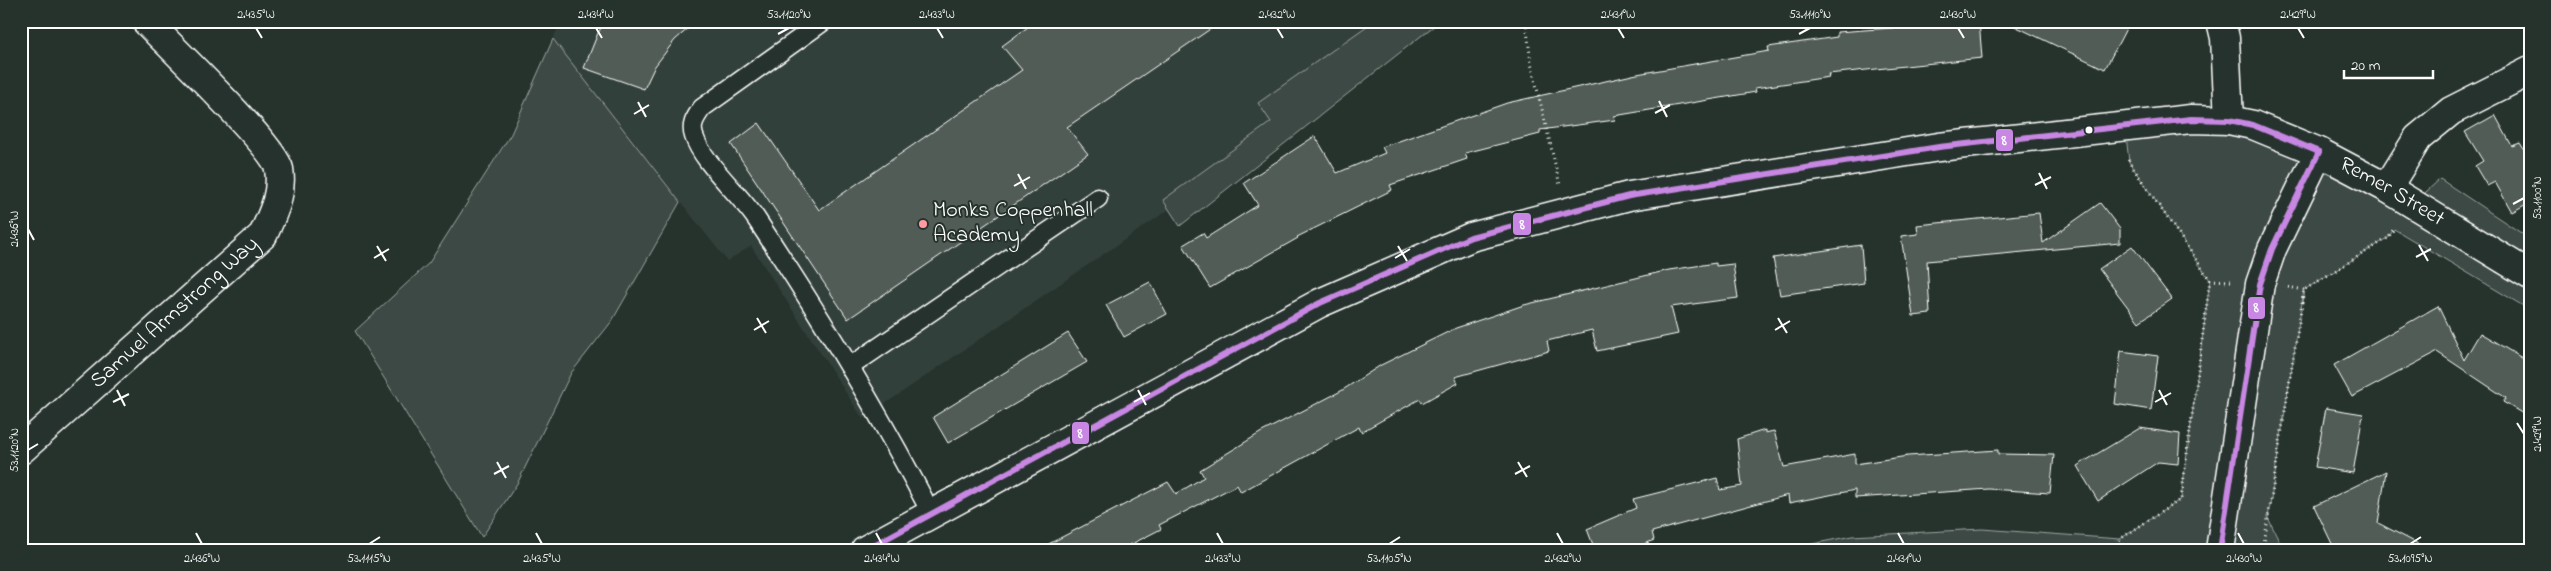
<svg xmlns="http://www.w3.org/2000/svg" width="2551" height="571" font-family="'Indie Flower',sans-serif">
<rect width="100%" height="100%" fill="#26332d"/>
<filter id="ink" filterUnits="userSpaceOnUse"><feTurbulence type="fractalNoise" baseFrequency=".02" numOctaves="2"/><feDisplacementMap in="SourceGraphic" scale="10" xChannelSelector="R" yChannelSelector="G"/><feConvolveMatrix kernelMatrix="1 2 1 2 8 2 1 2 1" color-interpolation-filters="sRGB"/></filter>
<g filter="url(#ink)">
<polygon fill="#333f3a" points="561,21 1444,21 863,419 751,246 727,261 553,39"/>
<g fill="#3e4944" stroke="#9ea4a2">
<polygon points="1374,21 1440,21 1180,226 1163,200 1271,122 1258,103"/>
<polygon points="553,39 680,202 612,321 571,373 518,482 482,537 355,331 429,263 511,134"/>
<polygon points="2229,120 2413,204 2440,179 2530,239 2530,310 2394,229 2388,238 2304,290 2268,518 2284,550 1782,550 1852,536 1982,529 2120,539 2181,499 2210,280 2129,162 2125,126"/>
</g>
<g fill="#515c57" stroke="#fff">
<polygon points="605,21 697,21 675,40 655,66 644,89 584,68 598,33"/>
<polygon points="1036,21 1222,21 1067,127 1088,154 848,319 731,144 759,123 819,210 1022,70 1002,46"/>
<polygon points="1906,21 1979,21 1982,58 1828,74 1829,77 1755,88 1756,92 1614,116 1615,120 1540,130 1540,134 1465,153 1467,159 1390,185 1392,190 1297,237 1298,238 1210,288 1183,245 1203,233 1206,238 1258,205 1244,183 1315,136 1337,173 1385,153 1382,147 1507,103 1637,74 1769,51 1768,47 1837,37 1837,32 1906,27"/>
<polygon points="2004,21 2130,21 2105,69"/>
<polygon points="2495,115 2512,146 2520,143 2530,159 2530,202 2512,212 2495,182 2487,186 2475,166 2483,161 2465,132"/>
<polygon points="2100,203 2120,229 2120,243 1927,261 1930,314 1913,316 1901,236 1918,234 1917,225 2039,213 2043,243"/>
<polygon points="1861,245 1864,283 1780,295 1773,258"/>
<polygon points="2132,246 2172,299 2139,322 2099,269"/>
<polygon points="1716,263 1716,266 1733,264 1738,298 1671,307 1678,334 1597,351 1592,330 1547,341 1549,351 1455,377 1458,383 1422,403 1420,399 1361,432 1359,427 1241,492 1237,485 1159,525 1161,529 1120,550 1037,550 1168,482 1176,494 1204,477 1200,470 1260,433 1341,391 1381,365 1456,328 1524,305 1669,270"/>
<polygon points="1150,282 1167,314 1124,337 1106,305"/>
<polygon points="2438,306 2464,360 2480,333 2527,361 2530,356 2530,418 2503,402 2506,398 2437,352 2352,397 2334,365"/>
<polygon points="1068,333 1087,362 948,443 933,417"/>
<polygon points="2121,351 2158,356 2151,410 2115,404"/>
<polygon points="2326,408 2363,414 2353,473 2315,467"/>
<polygon points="2140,428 2180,434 2178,464 2158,462 2098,501 2077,466"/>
<polygon points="1765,430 1765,433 1774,431 1784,467 1855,454 1855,464 1908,456 1998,450 1998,454 2054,455 2050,493 1989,489 1855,498 1855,490 1789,503 1788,495 1652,532 1654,540 1631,550 1595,550 1587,529 1636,508 1633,499 1717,478 1720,490 1742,486 1737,439"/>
<polygon points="2386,471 2378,523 2430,550 2335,550 2314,506"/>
</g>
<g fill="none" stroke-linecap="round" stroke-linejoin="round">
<g stroke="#fff" stroke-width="21">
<g id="service">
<path d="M824,21l-122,87c-6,9 -12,16 -8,28 8,26 47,59 63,84 63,95 122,192 174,293"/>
<polyline points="851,366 1098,198"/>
</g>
</g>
<g stroke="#fff" stroke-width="31">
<g id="minor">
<path id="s1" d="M21,450l242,-215c10,-22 20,-41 16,-66 -4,-22 -111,-125 -133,-148"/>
</g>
</g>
<g stroke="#fff" stroke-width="31">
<g id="tertiary">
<polyline points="2221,21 2225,38 2229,120"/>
<polyline points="2387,188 2418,138 2451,111 2530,71"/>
<path id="s2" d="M865,550l455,-247 151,-66 158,-41 310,-49 252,-28 38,1 24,5 66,27 68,36 143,87"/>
<polyline points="2220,550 2260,284 2272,249 2319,152"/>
</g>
</g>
<g stroke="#fff" stroke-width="3" stroke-dasharray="1 4" stroke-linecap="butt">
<polyline points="1526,21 1531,63 1560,185"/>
<polyline points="2210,280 2232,281"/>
<polyline points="2288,287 2304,290"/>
<polyline points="2116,550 2120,539 2181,499 2210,280 2129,162 2128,156"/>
<polyline points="2263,550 2304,290 2388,238 2395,227"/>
</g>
<use href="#service" stroke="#26332d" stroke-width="18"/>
<use href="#minor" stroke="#26332d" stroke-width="28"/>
<use href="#tertiary" stroke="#26332d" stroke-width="28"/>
<g stroke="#26332d" stroke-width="10">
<polyline id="bus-1" points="865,550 1320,303 1471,237 1629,196 1939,147 2191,119 2229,120 2253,125 2319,152 2272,249 2260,284 2220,550"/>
</g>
<use href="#bus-1" stroke="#c787e3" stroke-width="6"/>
</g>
</g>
<path fill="none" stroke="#fff" stroke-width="2" d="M256,28l6,10M596,28l6,10M937,28l6,10M1277,28l6,10M1618,28l6,10M1958,28l6,10M2298,28l6,10M778,34l11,-6M1799,34l11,-6M1659,101l8,16M638,102l8,15M1655,113l15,-8M634,114l15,-9M2039,173l8,16M1018,174l8,15M2035,185l16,-8M1014,186l16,-9M2513,204l11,-6M28,229l6,11M2419,245l9,16M377,246l9,15M1398,246l9,15M2416,257l15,-8M374,258l15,-9M1395,258l15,-9M757,318l9,15M1778,318l9,15M754,330l15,-9M1775,330l15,-9M117,390l8,16M1138,390l8,15M2159,390l8,15M113,402l16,-8M1134,402l16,-9M2155,402l16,-9M2517,423l7,11M28,450l10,-6M497,462l9,16M1518,462l9,15M494,474l15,-8M1515,474l15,-8M196,533l6,11M536,533l6,11M876,533l6,11M1217,533l6,11M1557,533l6,11M1898,533l6,11M2238,533l6,11M369,544l11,-7M1389,544l11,-7M2410,544l11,-7"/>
<circle fill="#fff" stroke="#26332d" stroke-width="2" cx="2089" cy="130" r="4.5"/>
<circle fill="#ff9aa2" stroke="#26332d" stroke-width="2" cx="923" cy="224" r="5"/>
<g text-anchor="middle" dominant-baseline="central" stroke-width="4" stroke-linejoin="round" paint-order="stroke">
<g font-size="22" fill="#fff" stroke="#26332d">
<text stroke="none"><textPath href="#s2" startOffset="1630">Remer Street</textPath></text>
<text stroke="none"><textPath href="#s1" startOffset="206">Samuel Armstrong Way</textPath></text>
</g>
<g font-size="22" fill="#fff" stroke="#26332d" text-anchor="start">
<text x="933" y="211">Monks Coppenhall<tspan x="933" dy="25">Academy</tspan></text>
</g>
</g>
<g stroke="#26332d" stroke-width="2">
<rect x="1995" y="128" width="19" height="24" rx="5" fill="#c787e3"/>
<rect x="1512" y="212" width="20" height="24" rx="5" fill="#c787e3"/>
<rect x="2247" y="296" width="19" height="24" rx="5" fill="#c787e3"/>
<rect x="1071" y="421" width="19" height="24" rx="5" fill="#c787e3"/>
</g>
<g font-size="14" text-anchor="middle" font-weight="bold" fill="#fff">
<text x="2004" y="145">8</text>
<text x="1522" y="229">8</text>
<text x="2256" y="312">8</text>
<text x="1080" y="438">8</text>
</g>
<rect width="2551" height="571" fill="none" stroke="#26332d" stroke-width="55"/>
<path d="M2344 70v8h89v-8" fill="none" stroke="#ffffff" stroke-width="2.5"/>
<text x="2351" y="70" font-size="15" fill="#ffffff" stroke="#26332d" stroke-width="4" paint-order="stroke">20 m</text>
<rect x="28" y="28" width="2496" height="516" fill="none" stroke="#fff" stroke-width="2"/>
<g font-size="12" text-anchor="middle" fill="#fff">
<text x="256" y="18">2.435°W</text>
<text x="596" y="18">2.434°W</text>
<text x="789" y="18">53.1120°N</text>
<text x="937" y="18">2.433°W</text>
<text x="1277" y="18">2.432°W</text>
<text x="1618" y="18">2.431°W</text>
<text x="1810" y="18">53.1110°N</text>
<text x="1958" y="18">2.430°W</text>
<text x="2298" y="18">2.429°W</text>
<text transform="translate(2537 198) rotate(-90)" y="4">53.1100°N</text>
<text transform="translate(14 229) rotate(-90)" y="4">2.436°W</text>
<text transform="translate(2537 434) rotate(-90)" y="4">2.429°W</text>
<text transform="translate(14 450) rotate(-90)" y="4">53.1120°N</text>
<text x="202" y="562">2.436°W</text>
<text x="369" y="562">53.1115°N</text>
<text x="542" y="562">2.435°W</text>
<text x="882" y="562">2.434°W</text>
<text x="1223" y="562">2.433°W</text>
<text x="1389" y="562">53.1105°N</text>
<text x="1563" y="562">2.432°W</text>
<text x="1904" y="562">2.431°W</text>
<text x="2244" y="562">2.430°W</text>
<text x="2410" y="562">53.1095°N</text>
</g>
</svg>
